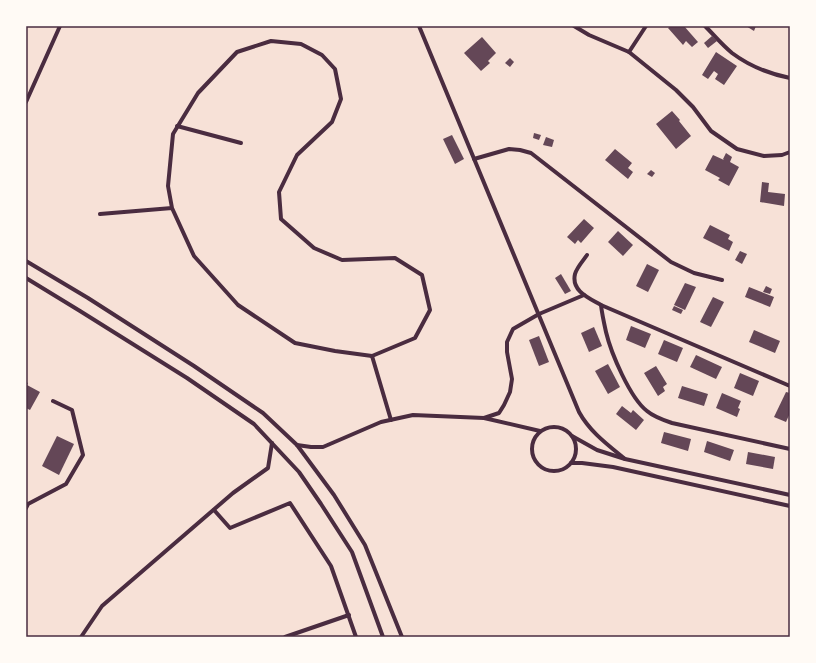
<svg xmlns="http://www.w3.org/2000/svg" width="816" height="663" font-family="'Public Sans',sans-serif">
<rect width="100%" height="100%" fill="#f7e1d7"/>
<g fill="#644757">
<polygon points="671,26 684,26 698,42 692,47 686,41 683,45 668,28"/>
<polygon points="746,26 756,26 754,31"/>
<polygon points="712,36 717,41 708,48 704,43"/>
<polygon points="482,37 496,53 488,61 490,63 481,71 464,53"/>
<polygon points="716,52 737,66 724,85 715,79 718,74 714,71 708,79 702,75"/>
<polygon points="510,58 514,62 510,67 505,63"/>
<polygon points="672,111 680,120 679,121 691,136 676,149 656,124"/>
<polygon points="534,133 541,135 539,140 533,138"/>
<polygon points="452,135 464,159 455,164 443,139"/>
<polygon points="546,137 554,140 552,147 543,145"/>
<polygon points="615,149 632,163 628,168 633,172 628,179 605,160"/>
<polygon points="726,153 732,157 730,162 739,167 729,186 718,180 720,178 705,170 713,155 724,160 723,159"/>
<polygon points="651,170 655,173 652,177 647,174"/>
<polygon points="762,182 769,183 768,192 785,194 784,206 760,202"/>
<polygon points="584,219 594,228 581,243 578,240 575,244 567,237"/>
<polygon points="710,225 730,235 728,239 733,242 729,251 703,238"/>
<polygon points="618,231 633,245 623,256 608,242"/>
<polygon points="740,251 747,254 742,264 735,260"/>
<polygon points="647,264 659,270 648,292 636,286"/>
<polygon points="561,274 571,291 565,294 555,278"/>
<polygon points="685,283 696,287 685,310 674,305"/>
<polygon points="766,286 772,289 770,294 763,292"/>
<polygon points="749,287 774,297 770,307 745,297"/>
<polygon points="713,297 724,302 711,327 700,322"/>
<polygon points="674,306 683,310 681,314 672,310"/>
<polygon points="631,326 651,334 645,348 626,340"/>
<polygon points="594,327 602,346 589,352 581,333"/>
<polygon points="754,330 780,341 775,353 749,342"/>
<polygon points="539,336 549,362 539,366 529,340"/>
<polygon points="664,340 683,348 677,362 658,354"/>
<polygon points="696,355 722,367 716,379 690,367"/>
<polygon points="608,364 620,387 608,394 595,371"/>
<polygon points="656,366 667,384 663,387 665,391 658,396 644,373"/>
<polygon points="740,373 759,381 753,396 734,388"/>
<polygon points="26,382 28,383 27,385 40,392 30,410 26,408"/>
<polygon points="682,386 708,394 704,406 678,398"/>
<polygon points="786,392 790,393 790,413 786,422 774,417"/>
<polygon points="722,393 741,401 738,408 740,409 737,417 716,408"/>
<polygon points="622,406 631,413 633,410 644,420 636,430 616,414"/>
<polygon points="664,432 691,439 688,451 661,443"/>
<polygon points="57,436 74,444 59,475 42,466"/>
<polygon points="707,441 734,450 730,461 704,452"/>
<polygon points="748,452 775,457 773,469 746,464"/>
</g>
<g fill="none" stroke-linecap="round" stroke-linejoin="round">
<g stroke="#4a2c40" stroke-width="4">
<path d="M419,26l160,386c11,20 29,33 46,47"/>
<polyline points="574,26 589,35 629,52 676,90 693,107 711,131 737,149 764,156 782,155 790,152"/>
<path d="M705,26c9,9 17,19 27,27 16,12 38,21 58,25"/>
<polyline points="629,52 646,26"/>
<polyline points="26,102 60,26"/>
<polyline points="177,126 241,143"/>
<polyline points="474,159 509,149 520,150 531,153 671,262 694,273 722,280"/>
<polyline points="100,214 172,208 194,256 238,305 295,343 335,351 372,356 415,338 430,310 422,275 395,258 342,260 314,248 281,219 279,192 297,155 332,122 341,99 335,69 322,55 301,44 271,41 237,52 198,93 173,134 168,186 172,208"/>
<path d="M587,255c-4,6 -10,12 -12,19 -4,17 14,24 26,31l189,81"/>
<polyline points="26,261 88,298 194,366 263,413 297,445 334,495 365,545 402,637"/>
<polyline points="26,278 80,311 187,378 254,424 299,472 321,504 352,552 383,637"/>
<path d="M601,305c1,9 3,18 5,27 5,21 24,66 41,79 7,6 16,9 25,12l118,26"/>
<polyline points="372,356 391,420"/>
<polyline points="484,418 499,413 504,405 510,392 512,379 507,352 507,342 513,329 539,314 584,295"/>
<circle cx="554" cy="449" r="22"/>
<polyline points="572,436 597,450 625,459 790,495"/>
<polyline points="297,445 311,447 323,447 381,422 413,415 484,418 540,431"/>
<polyline points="571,463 582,463 613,467 790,506"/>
<polyline points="26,508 28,504 66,484 83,455 72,410 53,401"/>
<polyline points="214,510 230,528 290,503 331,566 356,637"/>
<polyline points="81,637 102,606 233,493 268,468 272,443"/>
<polyline points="285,637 349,615"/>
</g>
</g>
<rect width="816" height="663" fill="none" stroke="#fffaf5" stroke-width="54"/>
<rect x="27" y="27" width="762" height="609" fill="none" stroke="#4a2c40" stroke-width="1.5"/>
</svg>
